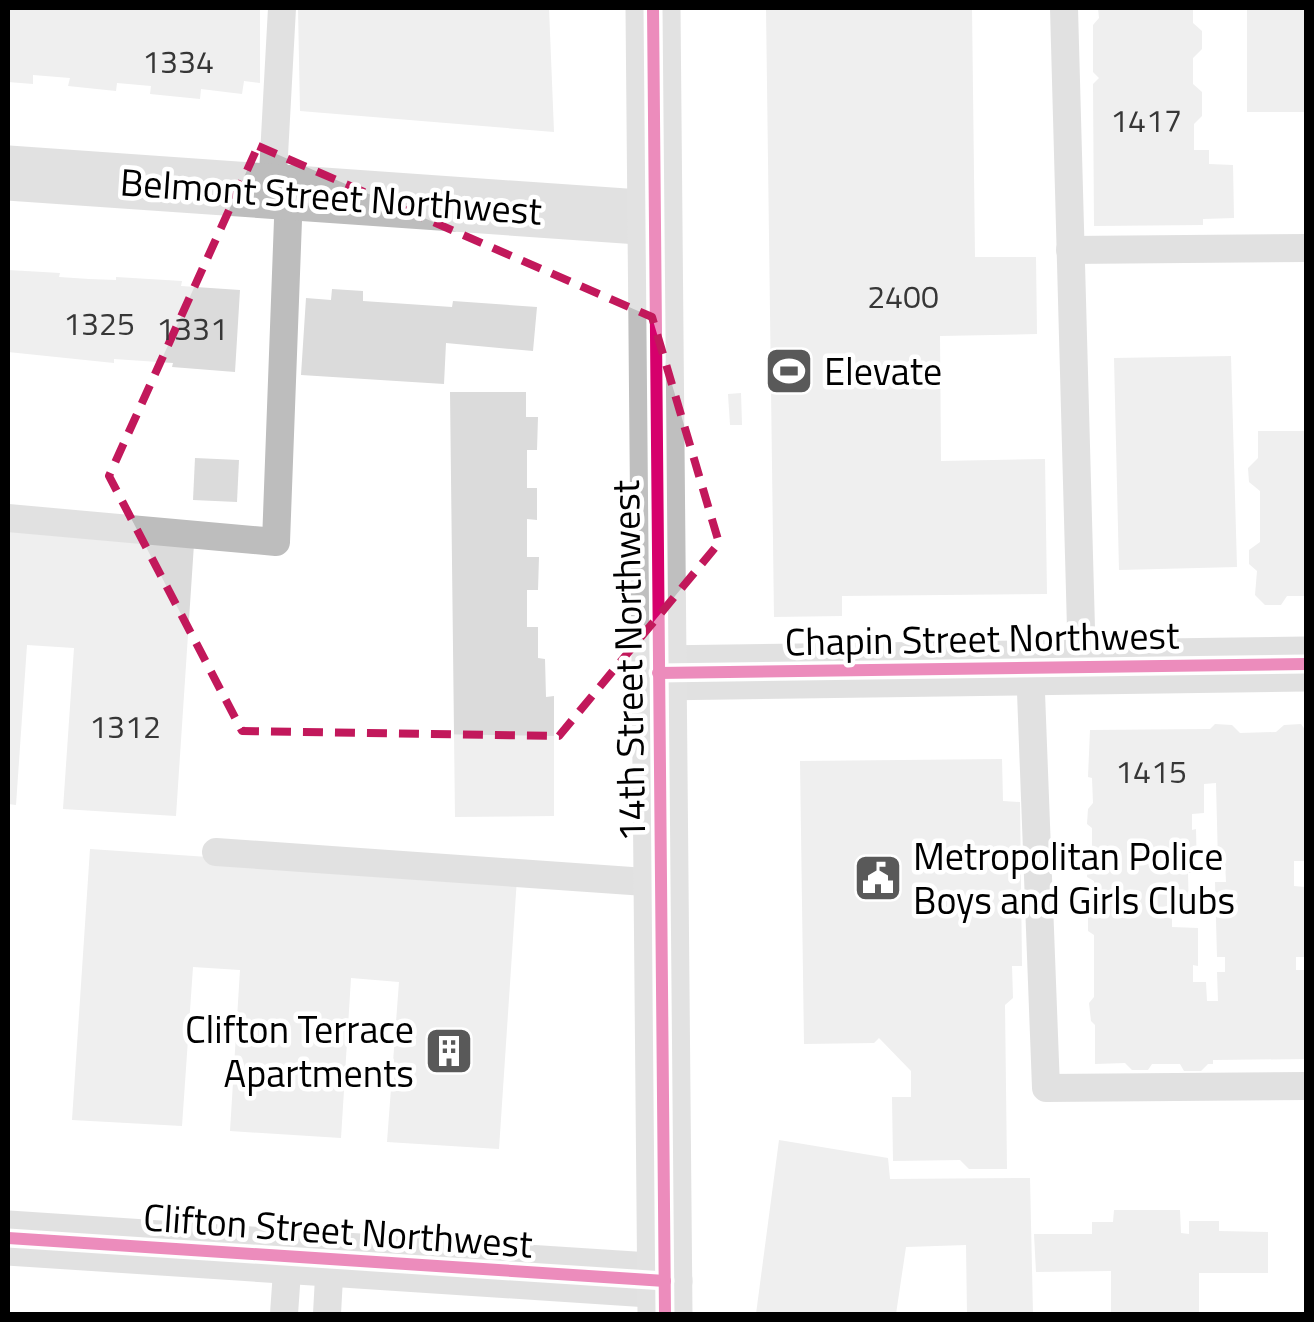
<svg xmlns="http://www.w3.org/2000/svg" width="1314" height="1322" font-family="'Titillium Web',sans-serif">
<rect width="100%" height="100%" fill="#fff"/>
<g fill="#dbdbdb" fill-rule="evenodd">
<polygon points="8,8 260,8 260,83 244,81 242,94 201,89 200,99 150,94 151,86 117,83 116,91 68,86 70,78 33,75 33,84 8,82"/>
<polygon points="298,8 549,8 554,132 300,111"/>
<polygon points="766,8 972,8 975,257 1036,257 1037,334 940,336 941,461 1045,459 1047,594 842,596 842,616 774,617"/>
<polygon points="1098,8 1193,8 1193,23 1202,31 1202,49 1193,58 1193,84 1202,92 1202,116 1194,124 1194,150 1209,150 1209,164 1233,165 1234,218 1203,219 1203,225 1094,226 1093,84 1099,78 1093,72 1093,25 1099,18"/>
<rect x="1247" y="8" width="59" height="104"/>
<polygon points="8,270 60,273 59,277 89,279 116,280 116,277 182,281 181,286 240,290 235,372 172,367 173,363 114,359 114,363 8,352"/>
<polygon points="332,289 363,291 363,301 452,307 453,301 537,307 533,351 446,343 444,384 301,375 306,298 331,300"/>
<polygon points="1231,356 1237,567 1119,570 1114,358"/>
<polygon points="450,392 526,392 526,417 538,417 537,450 527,450 527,488 537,488 537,520 527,519 527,557 539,557 538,590 527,590 527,627 538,627 538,658 545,659 546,697 554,696 554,816 455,817"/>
<polygon points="741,393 742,425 730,425 728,394"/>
<polygon points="1258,431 1306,431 1306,596 1287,596 1281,605 1265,605 1255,595 1257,571 1249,564 1249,550 1260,542 1260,491 1249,482 1248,468 1258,458"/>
<polygon points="195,458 239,460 237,502 193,500"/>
<polygon points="8,531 194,544 176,816 63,809 74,648 27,645 16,805 8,804"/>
<path d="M1215,724l17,1 8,8 36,-1 8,-7 17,-1 5,7 -2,130h-10v25l11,1 1,70h-10v13h9l1,89 -93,1v4h-5l-7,7h-17l-4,-7h-28l-4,6h-16l-7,-7 -30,1v-39l-4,-4 -2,-18 5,-6v-62l-6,-4v-17l6,-6v-27l-7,-4v-14l5,-8v-27l-5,-4 1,-15 5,-6 -1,-25 -4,-1 2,-47 120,-1zM1216,783l2,79 7,-1 1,21h-11l2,75h8v15h-8l1,29h-11l-1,-19h-13v-17l5,1v-38l-26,-1v-11h17l-1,-43h9l-1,-44 -4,1v-16l12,-1v-29z"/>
<polygon points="1002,759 1003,801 1020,802 1022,966 1012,966 1013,998 1005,1005 1007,1169 969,1169 960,1160 893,1161 892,1097 911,1097 911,1071 879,1038 874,1043 804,1044 800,761"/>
<polygon points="90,849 517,878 499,1149 387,1142 399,982 351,978 341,1138 230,1131 240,970 193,967 182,1126 72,1120"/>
<polygon points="779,1140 888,1158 890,1179 1030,1178 1033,1314 967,1314 966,1245 906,1247 896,1314 756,1314"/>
<polygon points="1114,1210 1180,1210 1181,1233 1189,1234 1189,1221 1219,1221 1219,1231 1268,1232 1268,1273 1199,1273 1199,1314 1111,1314 1111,1271 1036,1272 1034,1234 1092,1234 1092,1222 1113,1222"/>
</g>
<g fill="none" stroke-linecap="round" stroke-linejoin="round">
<g stroke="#bdbdbd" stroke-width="28">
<polyline points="1064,8 1082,665"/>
<polyline points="272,192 282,8"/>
<polyline points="1070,250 1306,248"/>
<polyline points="8,518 276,542 289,193"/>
<polyline points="1030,666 1046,1088 1306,1086"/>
<polyline points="216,852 660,883"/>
<polyline points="284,1314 288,1257"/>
<polyline points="327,1314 330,1259"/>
</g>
<g stroke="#bdbdbd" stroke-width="55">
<polyline points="8,173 654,218"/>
<polyline points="658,673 1306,664"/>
<polyline points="8,1238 665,1281"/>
</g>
<polyline stroke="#bfbfbf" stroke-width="55" points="653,8 665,1314"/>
<g stroke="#fff" stroke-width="19">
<g id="cycleway">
<polyline points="653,8 665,1314"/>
<polyline points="658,673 1306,664"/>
<polyline points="8,1238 665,1281"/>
</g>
</g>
<use href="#cycleway" stroke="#d6006c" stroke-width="12"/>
</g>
<path d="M0 0H1314V1322H0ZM258,146l394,171 67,226 -160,193 -317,-5 -133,-255z" fill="#fff" fill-opacity=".55" fill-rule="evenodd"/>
<path fill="none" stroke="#c2185b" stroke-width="8" stroke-dasharray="20 12" stroke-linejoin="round" d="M258,146l394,171 67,226 -160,193 -317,-5 -133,-255z"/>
<defs>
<g id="stadium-square" transform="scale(2.5)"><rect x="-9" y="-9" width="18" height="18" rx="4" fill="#595959" stroke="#fff"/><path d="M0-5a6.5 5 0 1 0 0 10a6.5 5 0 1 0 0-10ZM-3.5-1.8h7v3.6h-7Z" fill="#fff"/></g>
<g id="civic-square" transform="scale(2.5)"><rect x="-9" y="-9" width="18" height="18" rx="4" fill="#595959" stroke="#fff"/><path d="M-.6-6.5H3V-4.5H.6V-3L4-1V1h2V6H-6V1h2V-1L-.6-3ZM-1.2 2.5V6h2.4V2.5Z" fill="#fff"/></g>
<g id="building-square" transform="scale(2.5)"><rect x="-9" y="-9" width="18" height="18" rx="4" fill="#595959" stroke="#fff"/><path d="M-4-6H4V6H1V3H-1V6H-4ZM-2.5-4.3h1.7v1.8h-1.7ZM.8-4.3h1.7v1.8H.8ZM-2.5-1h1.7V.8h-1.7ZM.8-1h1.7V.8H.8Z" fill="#fff"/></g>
</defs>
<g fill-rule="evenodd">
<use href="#stadium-square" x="789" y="371"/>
<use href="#civic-square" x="878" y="878"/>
<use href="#building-square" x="449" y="1051"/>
</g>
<g text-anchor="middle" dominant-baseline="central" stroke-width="9" stroke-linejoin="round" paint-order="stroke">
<g font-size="32" fill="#373737">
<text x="178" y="61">1334</text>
<text x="1146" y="120">1417</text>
<text x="903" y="296">2400</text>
<text x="99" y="323">1325</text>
<text x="192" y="328">1331</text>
<text x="125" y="726">1312</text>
<text x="1151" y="771">1415</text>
</g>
<g font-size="38" fill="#000" stroke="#fff">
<text transform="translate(331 196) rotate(4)">Belmont Street Northwest</text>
<text transform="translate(982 638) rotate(-1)">Chapin Street Northwest</text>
<text transform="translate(628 661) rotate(-91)">14th Street Northwest</text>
<text transform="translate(338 1230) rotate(4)">Clifton Street Northwest</text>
</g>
<g font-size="38" fill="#000" stroke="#fff" text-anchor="start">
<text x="824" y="371">Elevate</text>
<text x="913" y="856">Metropolitan Police<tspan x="913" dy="44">Boys and Girls Clubs</tspan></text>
<text x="414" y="1029" text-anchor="end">Clifton Terrace<tspan x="414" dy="44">Apartments</tspan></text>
</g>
</g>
<rect width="1314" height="1322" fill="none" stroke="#000000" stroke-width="20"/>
</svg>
